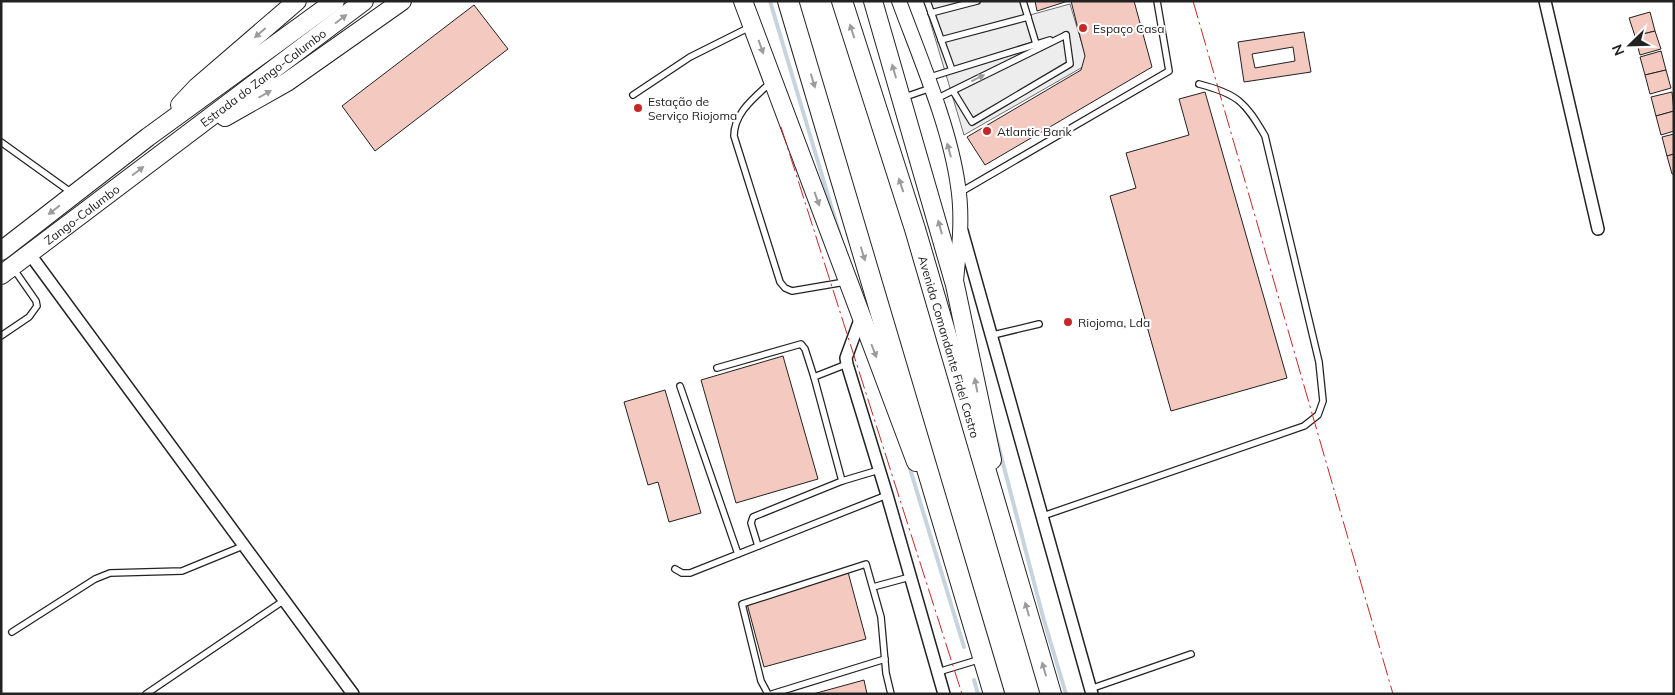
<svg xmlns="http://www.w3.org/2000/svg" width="1675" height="695" font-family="Mulish,sans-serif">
<rect width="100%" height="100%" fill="#fff"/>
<polygon fill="#ededed" stroke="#6f6f6f" points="924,1 1026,1 1030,15 1070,4 1088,64 964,135"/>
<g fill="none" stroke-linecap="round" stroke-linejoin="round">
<g stroke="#c7d3dd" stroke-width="4">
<polyline points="770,1 841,239"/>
<polyline points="993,425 1043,617 1066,694"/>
<polyline points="908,462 964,647"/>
<polyline points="974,680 978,694"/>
</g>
</g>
<g fill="#f3c9c0" stroke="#222" fill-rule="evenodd">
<polygon points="1035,1 1068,1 1037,11"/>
<polygon points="1071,1 1134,1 1152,67 985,165 967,137 1081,70 1085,56"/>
<polygon points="474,5 508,49 375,151 342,106"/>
<polygon points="1650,12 1655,31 1635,36 1629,18"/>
<polygon points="1655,31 1661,49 1640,55 1635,36"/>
<path d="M1304,32l7,40 -67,10 -6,-40zM1293,47l2,14 -40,7 -3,-14z"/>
<polygon points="1661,51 1666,70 1645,75 1640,57"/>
<polygon points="1666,70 1671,88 1650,94 1645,75"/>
<polygon points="1205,92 1287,378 1171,411 1110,196 1136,188 1126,153 1189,135 1179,99"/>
<polygon points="1672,92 1674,111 1656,116 1651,97"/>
<polygon points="1674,111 1674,131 1661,135 1656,116"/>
<polygon points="1674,134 1674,154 1667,156 1662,137"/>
<polygon points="1674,154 1674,174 1672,174 1667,156"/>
<polygon points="783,356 818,479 736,503 701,380"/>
<polygon points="665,390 701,513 669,522 658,482 648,485 624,402"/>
<polygon points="848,572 866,639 764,667 746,600"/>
<polygon points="864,680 867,694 813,694"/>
</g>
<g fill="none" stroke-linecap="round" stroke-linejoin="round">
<g stroke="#222" stroke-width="8">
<g id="service">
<polyline points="927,1 952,70"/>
<polyline points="1023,1 1037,47"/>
<polyline points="931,13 977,1"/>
<polyline points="941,40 1028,17"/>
<polyline points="927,78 1050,40"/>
<path d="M770,83c-16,15 -36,30 -36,53l46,146 5,6 7,3 53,-9"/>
<polyline points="953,91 972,122 1070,64 1066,35"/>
<polyline points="633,95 690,57 750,27"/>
<polyline points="902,98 931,88"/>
<polyline points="936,99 1066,35"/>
<polyline points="1,142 72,193"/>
<polyline points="959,193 1169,71 1157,1"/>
<polyline points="993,335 1039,324"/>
<polyline points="1,336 29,317 37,306 36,301 13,268"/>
<polyline points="717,368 801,344 805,349 814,377 847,364"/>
<polyline points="814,377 842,481 879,470"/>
<polyline points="680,386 738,554"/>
<path d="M1040,517l264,-91 14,-11 5,-14 -4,-39 -54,-226c-20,-34 -27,-42 -66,-52"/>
<polyline points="758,546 751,523 753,517 842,481"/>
<polyline points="675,569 682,573 690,573 887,495"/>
<polyline points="873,587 910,577"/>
<polyline points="12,632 95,579 110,573 182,571 243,546"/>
<polyline points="938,672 981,659"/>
<polyline points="1090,689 1191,654"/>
<polyline points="146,694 283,601"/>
<polyline points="768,694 761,681 742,604 866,564 881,617 886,673 891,694"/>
<polyline points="772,694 885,659"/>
</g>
</g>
<g stroke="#222" stroke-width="14">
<g id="minor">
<polyline points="1545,1 1598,229"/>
<polyline points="962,231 1092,694"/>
<polyline points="29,253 353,694"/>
<polyline points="861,317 846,358 847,364 887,495 944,694"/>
</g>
</g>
<g stroke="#222" stroke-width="16">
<path id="tertiary" d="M899,1c21,57 51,126 59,185 5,32 1,64 -2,95"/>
</g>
<g stroke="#222" stroke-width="20">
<g id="primary">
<polyline points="743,1 916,462"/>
<polyline points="873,1 955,285 992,460"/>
<polyline points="180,105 197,87 297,1"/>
<polyline points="225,117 287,82 402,1"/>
<polyline points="1,251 148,137 335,1"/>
<path id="s1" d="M1,275l363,-274"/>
</g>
</g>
<g stroke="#222" stroke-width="22">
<g id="motorway">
<polyline points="788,1 994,694"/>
<path id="s2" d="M842,1l73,228 136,465"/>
</g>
</g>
<use href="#service" stroke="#fff" stroke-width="5.5"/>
<use href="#minor" stroke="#fff" stroke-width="11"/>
<use href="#tertiary" stroke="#fff" stroke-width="14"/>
<use href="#primary" stroke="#fff" stroke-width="18"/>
<use href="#motorway" stroke="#fff" stroke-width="20"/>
<g stroke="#c62828" stroke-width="1" stroke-dasharray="18 4 2.5 4" stroke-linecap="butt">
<polyline points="1193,1 1393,694"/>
<polyline points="781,127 962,694"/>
</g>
</g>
<defs><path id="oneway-solid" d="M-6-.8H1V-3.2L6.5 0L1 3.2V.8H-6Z" transform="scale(1.25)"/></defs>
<g fill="#9c9c9c">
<use href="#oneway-solid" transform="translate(341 19) rotate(-37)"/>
<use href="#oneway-solid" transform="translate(852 31) rotate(-108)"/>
<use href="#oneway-solid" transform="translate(260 33) rotate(139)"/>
<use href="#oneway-solid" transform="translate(761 47) rotate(70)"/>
<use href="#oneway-solid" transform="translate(894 71) rotate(-106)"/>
<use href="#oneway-solid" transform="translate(978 78) rotate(-26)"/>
<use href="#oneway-solid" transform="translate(813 81) rotate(73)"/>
<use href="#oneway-solid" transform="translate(265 94) rotate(-30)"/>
<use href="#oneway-solid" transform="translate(949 150) rotate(-105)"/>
<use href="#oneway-solid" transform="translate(138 171) rotate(-37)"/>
<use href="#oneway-solid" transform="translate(901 185) rotate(-108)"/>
<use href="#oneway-solid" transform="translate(817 199) rotate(70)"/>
<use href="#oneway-solid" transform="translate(54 210) rotate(142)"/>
<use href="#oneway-solid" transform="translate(940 227) rotate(-105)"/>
<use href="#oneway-solid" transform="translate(863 254) rotate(73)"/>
<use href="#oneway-solid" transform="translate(874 351) rotate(69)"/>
<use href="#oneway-solid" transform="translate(976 385) rotate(-101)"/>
<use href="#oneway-solid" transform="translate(1027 609) rotate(-106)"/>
<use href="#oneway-solid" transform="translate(1044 669) rotate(-106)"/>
</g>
<g fill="#c62828" stroke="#fff" stroke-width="2">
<circle cx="1083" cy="28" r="5"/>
<circle cx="638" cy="108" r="5"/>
<circle cx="987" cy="131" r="5"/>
<circle cx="1068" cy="322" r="5"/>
</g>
<g text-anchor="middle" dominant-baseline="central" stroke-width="4" stroke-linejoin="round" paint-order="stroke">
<g font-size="12" fill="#222" stroke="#fff" text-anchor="start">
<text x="1093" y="28">Espaço Casa</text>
<text x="648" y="101">Estação de<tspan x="648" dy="14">Serviço Riojoma</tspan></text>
<text x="997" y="131">Atlantic Bank</text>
<text x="1078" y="322">Riojoma, Lda</text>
</g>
<g font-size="12" fill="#222" stroke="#fff">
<text stroke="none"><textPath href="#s1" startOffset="328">Estrada do Zango-Calumbo</textPath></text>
<text stroke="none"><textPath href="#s1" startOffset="101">Zango-Calumbo</textPath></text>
<text stroke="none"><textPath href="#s2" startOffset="362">Avenida Comandante Fidel Castro</textPath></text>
</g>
</g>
<rect width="1675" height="695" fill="none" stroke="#222222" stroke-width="5"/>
<g transform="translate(1630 45) rotate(247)" stroke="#ffffff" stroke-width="4" paint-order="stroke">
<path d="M0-4L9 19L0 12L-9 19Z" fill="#222222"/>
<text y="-8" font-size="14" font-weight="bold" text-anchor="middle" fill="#222222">N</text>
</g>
</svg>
